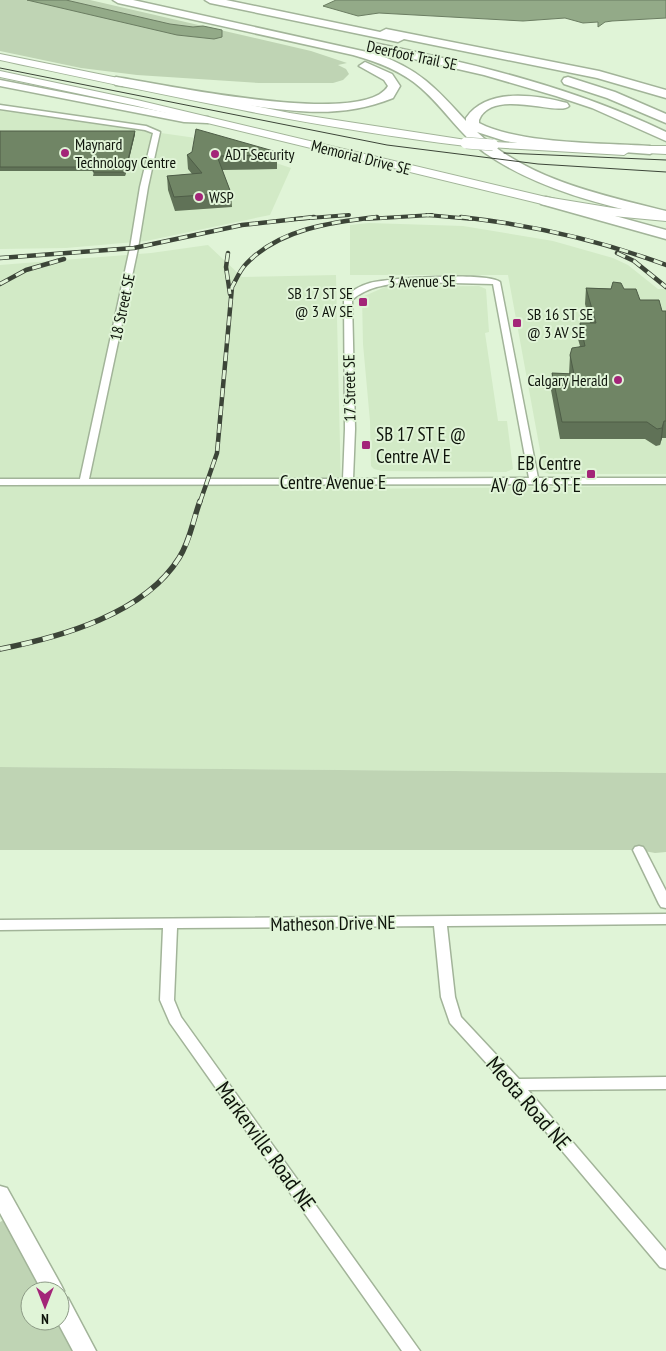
<svg xmlns="http://www.w3.org/2000/svg" width="666" height="1351" font-family="'PT Sans Narrow',sans-serif">
<rect width="100%" height="100%" fill="#e0f4d7"/>
<g fill="#d2eac6">
<polygon points="0,110 203,139 291,168 270,215 146,241 66,248 0,249"/>
<polygon points="369,223 463,226 553,241 613,258 628,265 658,289 666,289 666,474 549,474 544,472 508,275 350,275 350,225"/>
<polygon points="208,245 242,277 336,275 341,489 666,486 666,773 0,767 0,265 151,253"/>
<polygon points="479,286 486,289 489,332 485,333 498,421 507,421 513,469 506,472 382,471 374,469 371,466 370,421 363,344 362,297 385,287"/>
</g>
<g fill="#bfd4b4">
<polygon points="0,0 90,0 311,51 347,63 338,65 346,69 349,74 343,80 333,83 259,83 137,75 81,68 0,51"/>
<polygon points="0,767 666,773 666,852 655,853 639,850 0,850"/>
<polygon points="12,1216 53,1291 30,1291 30,1321 60,1321 85,1351 0,1351 0,1222"/>
</g>
<g fill="#93aa88" stroke="#6b7d62">
<polygon points="27,0 66,0 170,24 193,27 203,26 222,30 222,37 214,39 177,35"/>
<polygon points="336,0 666,0 666,18 612,21 605,22 598,27 598,22 583,23 565,18 523,21 379,13 358,16 323,6"/>
</g>
<g fill="none" stroke-linecap="round" stroke-linejoin="round">
<g stroke="#a2b499" stroke-width="3">
<g id="minor">
<path d="M0,105l146,21 14,6 -12,55 -10,61 -49,231h254l2,-50 -1,-130c7,-8 15,-13 26,-16 19,-5 117,-11 130,-1l38,196h128v6l-666,1v-6h80l50,-231 10,-61 13,-54 -8,-3 -145,-21zM412,282l81,2 36,194 -176,1 2,-50 -3,-129c17,-15 39,-16 60,-18z"/>
<polygon points="639,846 643,847 645,850 666,891 666,908 661,907 659,904 633,850 635,847"/>
<polygon points="666,914 666,924 447,926 455,997 461,1017 519,1079 666,1077 666,1089 528,1090 666,1251 666,1269 660,1267 510,1089 450,1023 441,997 434,926 177,928 174,1000 181,1017 420,1351 402,1351 170,1023 160,1000 163,928 0,930 0,920"/>
</g>
</g>
<g stroke="#a2b499" stroke-width="3">
<g id="tertiary">
<polygon points="0,80 184,116 208,117 213,120 208,123 184,122 0,86"/>
<polygon points="0,1186 7,1188 61,1285 64,1291 61,1296 68,1298 96,1351 73,1351 57,1321 60,1321 60,1291 42,1291 0,1213"/>
</g>
</g>
<g stroke="#a2b499" stroke-width="2">
<g id="primary">
<path d="M0,54l290,59 176,27 6,3 -6,3c-157,-19 -311,-53 -466,-86z"/>
<polygon points="0,71 137,100 546,197 613,208 666,213 666,221 613,216 546,205 137,106 0,77"/>
<polygon points="493,142 624,147 630,151 624,155 489,147 487,145 489,143"/>
</g>
</g>
<g stroke="#a2b499" stroke-width="2">
<polygon id="trunk" points="650,146 666,146 666,154 646,153 644,150 646,147"/>
</g>
<g stroke="#a2b499" stroke-width="3">
<g id="motorway">
<path d="M113,0h20l243,54c43,15 60,34 90,67v-3c21,-31 70,-23 101,-15l2,3c-9,11 -77,-19 -90,14v3c40,21 125,20 171,23l7,4 -7,4 -120,-9 -25,-4 -28,-9c50,47 123,63 189,79v8c-63,-14 -127,-29 -181,-66 -25,-18 -41,-45 -64,-65 -19,-17 -43,-26 -68,-33l-235,-52z"/>
<polygon points="205,0 226,0 380,32 386,29 599,71 666,90 666,98 597,78 404,39 398,42 210,3"/>
<path d="M374,43c100,21 199,44 292,89v9l-74,-33 -36,-12 -72,-21 -114,-26 -2,-2z"/>
<path d="M365,62l27,12 8,12 -7,12c-55,22 -103,13 -160,5 -39,-6 -78,-12 -117,-18l-6,-4 6,-4c45,7 248,51 272,9l-4,-6 -25,-14z"/>
<polygon points="568,77 615,92 666,114 666,123 607,98 564,84 562,81 564,78"/>
<polygon points="546,197 666,230 666,239 541,204 539,201 541,198"/>
</g>
</g>
<use href="#minor" fill="#fff" fill-rule="evenodd"/>
<use href="#tertiary" fill="#fff" fill-rule="evenodd"/>
<use href="#primary" fill="#fff" fill-rule="evenodd"/>
<use href="#trunk" fill="#fff" fill-rule="evenodd"/>
<use href="#motorway" fill="#fff" fill-rule="evenodd"/>
<g stroke="#3c4538" stroke-width="1">
<polyline points="0,68 387,145 538,164 666,172"/>
<polyline points="504,153 666,160"/>
</g>
<g stroke="#3c4538" stroke-width="4">
<g id="rail-far2">
<polyline points="427,215 472,219"/>
<polyline points="296,219 349,215"/>
<polyline points="366,219 432,215"/>
</g>
</g>
<g stroke="#3c4538" stroke-width="4.5">
<g id="rail-far1">
<path d="M461,217c71,8 138,23 205,48"/>
<polyline points="228,253 226,267 230,294"/>
<polyline points="617,253 634,261 666,287"/>
<polyline points="0,258 134,248 242,225 314,217"/>
<polyline points="0,284 26,270 64,259"/>
<path d="M200,502l17,-49 15,-166c4,-7 8,-17 14,-23 33,-35 86,-42 131,-47"/>
</g>
</g>
<g stroke="#3c4538" stroke-width="5.5">
<path id="rail" d="M0,649c61,-12 144,-35 179,-91 11,-17 14,-38 21,-57"/>
</g>
<use href="#rail-far2" stroke="#e0f4d7" stroke-width="2.5" stroke-dasharray="7" stroke-linecap="butt"/>
<use href="#rail-far1" stroke="#e0f4d7" stroke-width="3" stroke-dasharray="9" stroke-linecap="butt"/>
<use href="#rail" stroke="#e0f4d7" stroke-width="4" stroke-dasharray="11" stroke-linecap="butt"/>
<g stroke="#a2b499" stroke-width="12" stroke-linecap="butt">
<polyline id="primary-bridge" points="466,143 493,145"/>
</g>
<use href="#primary-bridge" stroke="#fff" stroke-width="11"/>
</g>
<g fill="#607257">
<polygon points="0,131 135,134 125,176 93,176 94,171 0,171"/>
<polygon points="192,152 277,152 277,169 222,170 231,193 232,207 175,211 168,190 167,176 192,174 188,169 187,155"/>
<polygon points="586,288 624,289 640,300 662,311 666,311 666,438 662,438 660,445 656,446 645,439 560,439 551,390 552,373 569,374 570,355 580,346 578,339 580,323 590,323 585,304"/>
</g>
<g fill="#4e5d47">
<polygon points="135,131 135,134 125,176 125,172"/>
<polygon points="664,421 662,438 660,445 662,428"/>
</g>
<g fill="#708565" stroke="#4e5d47">
<polygon points="196,129 277,152 277,155 217,156 231,193 174,197 167,176 202,173 187,155 192,152"/>
<polygon points="0,131 135,131 125,172 93,172 95,167 0,167"/>
<polygon points="613,282 621,283 624,289 636,289 640,300 659,300 662,311 666,311 666,421 664,421 662,428 657,429 647,422 562,422 552,373 574,374 570,355 572,348 585,346 580,323 596,323 586,288 611,289"/>
</g>
<g fill="#a32578" stroke="#e0f4d7" stroke-width="2">
<circle cx="65" cy="153" r="5"/>
<circle cx="215" cy="154" r="5"/>
<circle cx="199" cy="197" r="5"/>
<rect x="358" y="297" width="10" height="10" rx="2.5"/>
<rect x="512" y="318" width="10" height="10" rx="2.5"/>
<circle cx="618" cy="380" r="5"/>
<rect x="361" y="440" width="10" height="10" rx="2.5"/>
<rect x="586" y="469" width="10" height="10" rx="2.5"/>
</g>
<g text-anchor="middle" dominant-baseline="central" stroke-width="4" stroke-linejoin="round" paint-order="stroke">
<g font-size="16" fill="#0e140b" stroke="#e0f4d7">
<text transform="translate(412 55) rotate(12)">Deerfoot Trail SE</text>
<text transform="translate(361 157) rotate(14)">Memorial Drive SE</text>
<text transform="translate(422 281) rotate(-1)">3 Avenue SE</text>
<text transform="translate(122 307) rotate(-78)">18 Street SE</text>
<text transform="translate(349 388) rotate(-91)">17 Street SE</text>
</g>
<g font-size="16" fill="#0e140b" stroke="#e0f4d7" text-anchor="start">
<text x="75" y="144">Maynard<tspan x="75" dy="18">Technology Centre</tspan></text>
<text x="225" y="154">ADT Security</text>
<text x="209" y="197">WSP</text>
<text x="353" y="293" text-anchor="end">SB 17 ST SE<tspan x="353" dy="18">@ 3 AV SE</tspan></text>
<text x="527" y="314">SB 16 ST SE<tspan x="527" dy="18">@ 3 AV SE</tspan></text>
<text x="608" y="380" text-anchor="end">Calgary Herald</text>
</g>
<g font-size="19" fill="#0e140b" stroke="#e0f4d7" text-anchor="start">
<text x="376" y="434">SB 17 ST E @<tspan x="376" dy="22">Centre AV E</tspan></text>
<text x="581" y="463" text-anchor="end">EB Centre<tspan x="581" dy="22">AV @ 16 ST E</tspan></text>
</g>
<g font-size="19" fill="#0e140b" stroke="#e0f4d7">
<text x="333" y="482">Centre Avenue E</text>
<text transform="translate(333 923) rotate(-1)">Matheson Drive NE</text>
</g>
<g font-size="22" fill="#0e140b" stroke="#e0f4d7">
<text transform="translate(529 1103) rotate(49)">Meota Road NE</text>
<text transform="translate(266 1146) rotate(54)">Markerville Road NE</text>
</g>
</g>
<g transform="translate(45 1306) rotate(180)"><circle r="24" fill="#e0f4d7" stroke="#8c9a85"/>
<path d="M0-4L9 19L0 12L-9 19Z" fill="#a32578"/>
<text y="-8" font-size="14" font-weight="bold" text-anchor="middle" fill="#0e140b">N</text>
</g>
</svg>
